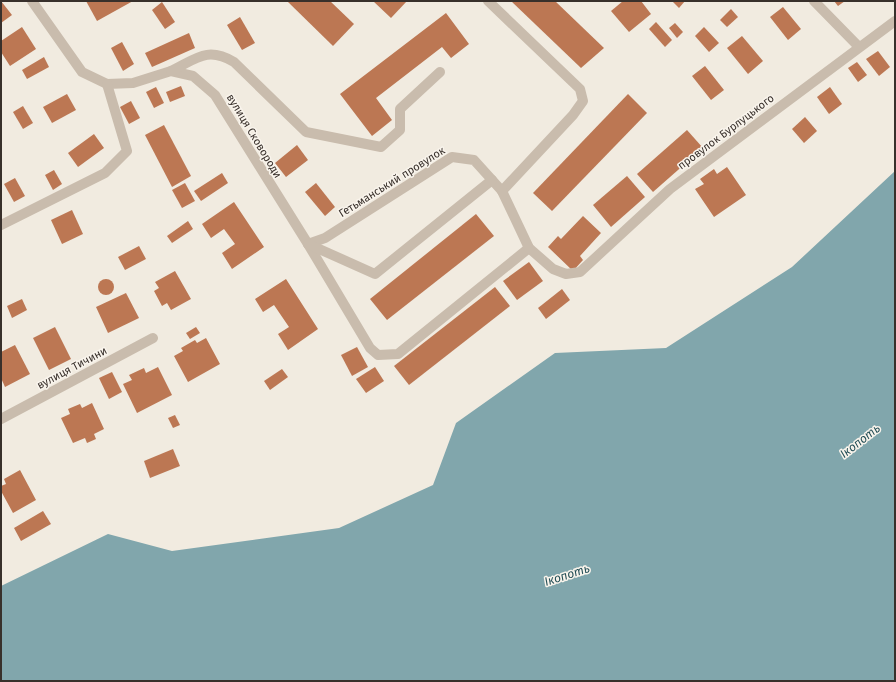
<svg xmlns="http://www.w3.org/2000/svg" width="896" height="682" font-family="'Fira Sans',sans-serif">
<rect width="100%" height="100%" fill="#f1ebe0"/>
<polygon fill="#81a6ac" points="895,171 895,681 1,681 1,586 108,534 172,551 339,528 433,485 456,423 555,353 666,348 792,267"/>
<g fill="#bc7753">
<polygon points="1,1 12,15 1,23"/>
<polygon points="86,1 133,1 97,21"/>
<polygon points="287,1 330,1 354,24 333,46"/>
<polygon points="373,1 407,1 391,18"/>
<polygon points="511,1 555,1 604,48 581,68"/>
<polygon points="623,1 641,1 651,14 629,32 611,11"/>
<polygon points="672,1 685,1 679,8"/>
<polygon points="834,1 845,1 838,6"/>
<polygon points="162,2 175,22 165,29 152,10"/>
<polygon points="783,7 801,29 788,40 770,17"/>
<polygon points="731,9 738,17 727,27 720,20"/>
<polygon points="446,13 469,44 451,58 442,47 376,98 392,120 372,136 340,94"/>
<polygon points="240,17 255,43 242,50 227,25"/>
<polygon points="656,22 672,40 665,47 649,29"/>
<polygon points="675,23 683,32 677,38 669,28"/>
<polygon points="22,27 36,49 10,66 1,52 1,41"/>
<polygon points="704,27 719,43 709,52 695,36"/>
<polygon points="189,33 195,48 152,67 145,53"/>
<polygon points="742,36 763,61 748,74 727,48"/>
<polygon points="122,42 134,64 123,71 111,48"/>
<polygon points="878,51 890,67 879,76 866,59"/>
<polygon points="44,57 49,67 27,79 22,70"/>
<polygon points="857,62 867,75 858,82 848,68"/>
<polygon points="705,66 724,90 711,100 692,76"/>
<polygon points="181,86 185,96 170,102 166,92"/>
<polygon points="156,87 164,103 154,108 146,92"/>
<polygon points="830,87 842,104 829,114 817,97"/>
<polygon points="67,94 76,110 52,123 43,107"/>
<polygon points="628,94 647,113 552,211 533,193"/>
<polygon points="131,101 140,118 129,124 120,107"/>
<polygon points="23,106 33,123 23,129 13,112"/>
<polygon points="805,117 817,131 804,143 792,129"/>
<polygon points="164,125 191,176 172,187 145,135"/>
<polygon points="687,130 703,148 653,192 637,174"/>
<polygon points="94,134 104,148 78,167 68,153"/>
<polygon points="297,145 308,160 286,177 275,163"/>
<polygon points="727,167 746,195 714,217 695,189 704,184 700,179 714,169 717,174"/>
<polygon points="54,170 62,184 53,190 45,175"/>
<polygon points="222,173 228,183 201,201 194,191"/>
<polygon points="627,176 645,197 611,227 593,205"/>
<polygon points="15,178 25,196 14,202 4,184"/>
<polygon points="185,183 195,201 182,208 172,190"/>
<polygon points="316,183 335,207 325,216 305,192"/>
<polygon points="234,202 264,247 232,269 222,253 235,244 224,229 211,238 202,224"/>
<polygon points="72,210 83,234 62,244 51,220"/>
<polygon points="476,214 494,236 387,320 370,299"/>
<polygon points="583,216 601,233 580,256 583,260 573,271 548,247 558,236 561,239"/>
<polygon points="188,221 193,229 172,243 167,236"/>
<polygon points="139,246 146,259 125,270 118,257"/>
<polygon points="529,262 543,281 517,300 503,281"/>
<polygon points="175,271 191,299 171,310 167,303 162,306 154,291 159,288 155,282"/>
<polygon points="286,279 318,329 288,350 278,334 289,327 274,305 263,312 255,299"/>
<circle cx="106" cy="287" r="8"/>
<polygon points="495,287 510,306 409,385 394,366"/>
<polygon points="562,289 570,300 546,319 538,308"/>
<polygon points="126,293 139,318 108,333 96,307"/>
<polygon points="22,299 27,310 12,318 7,306"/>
<polygon points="55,327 71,359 49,370 33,338"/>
<polygon points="196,327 200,333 190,339 186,333"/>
<polygon points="206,338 220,364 188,382 174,356 183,351 181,348 195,340 197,343"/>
<polygon points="15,345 30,374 5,387 1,378 1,352"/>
<polygon points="357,347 368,367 352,376 341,355"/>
<polygon points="158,367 172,395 137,413 123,384 132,380 129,375 144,368 146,373"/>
<polygon points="375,367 384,381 366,393 356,379"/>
<polygon points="282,369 288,377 270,390 264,381"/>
<polygon points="112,372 122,392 109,399 99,378"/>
<polygon points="92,403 104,429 94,434 96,439 87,443 85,438 73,443 61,418 70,414 68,409 80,404 82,408"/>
<polygon points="175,415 180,425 173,428 168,418"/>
<polygon points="173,449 180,466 150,478 144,461"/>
<polygon points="20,470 36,500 13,513 1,491 1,486 6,484 4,479"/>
<polygon points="43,511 51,524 21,541 14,528"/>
</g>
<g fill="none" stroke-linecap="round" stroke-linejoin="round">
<g stroke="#c9bcad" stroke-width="10">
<polyline points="32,1 82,72 107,84 133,83 171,71 193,76 215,95 308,244 370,348 378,355 398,354 529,248"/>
<polyline points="488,1 580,89 583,101 573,115 502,191"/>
<polyline points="814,1 859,47"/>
<path d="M171,71c25,-12 36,-25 63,-9l72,70 75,15 19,-17v-21l40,-37"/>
<polyline points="1,225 105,173 127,151 107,84"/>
<polyline points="308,244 325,238 452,157 474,160 502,191 529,248 553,269 566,274 580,272 670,189 895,21"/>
<polyline points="308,244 375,274 492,180"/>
<polyline points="1,419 153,338"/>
</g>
</g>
<g text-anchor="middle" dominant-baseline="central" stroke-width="3" stroke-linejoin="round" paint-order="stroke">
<g font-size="11" fill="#38302b" stroke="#f9f4ec">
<text transform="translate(726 132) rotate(-37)">провулок Бурлуцького</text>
<text transform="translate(254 136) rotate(59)">вулиця Сковороди</text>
<text transform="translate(392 182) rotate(-32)">Гетьманський провулок</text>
<text transform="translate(72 368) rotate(-28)">вулиця Тичини</text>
</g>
<g font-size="12" font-style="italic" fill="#234e56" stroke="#f9f4ec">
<text transform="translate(860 441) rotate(-38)">Ікопоть</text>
<text transform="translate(567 575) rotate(-18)">Ікопоть</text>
</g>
</g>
<rect width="896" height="682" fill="none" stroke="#38302b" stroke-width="4"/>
</svg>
